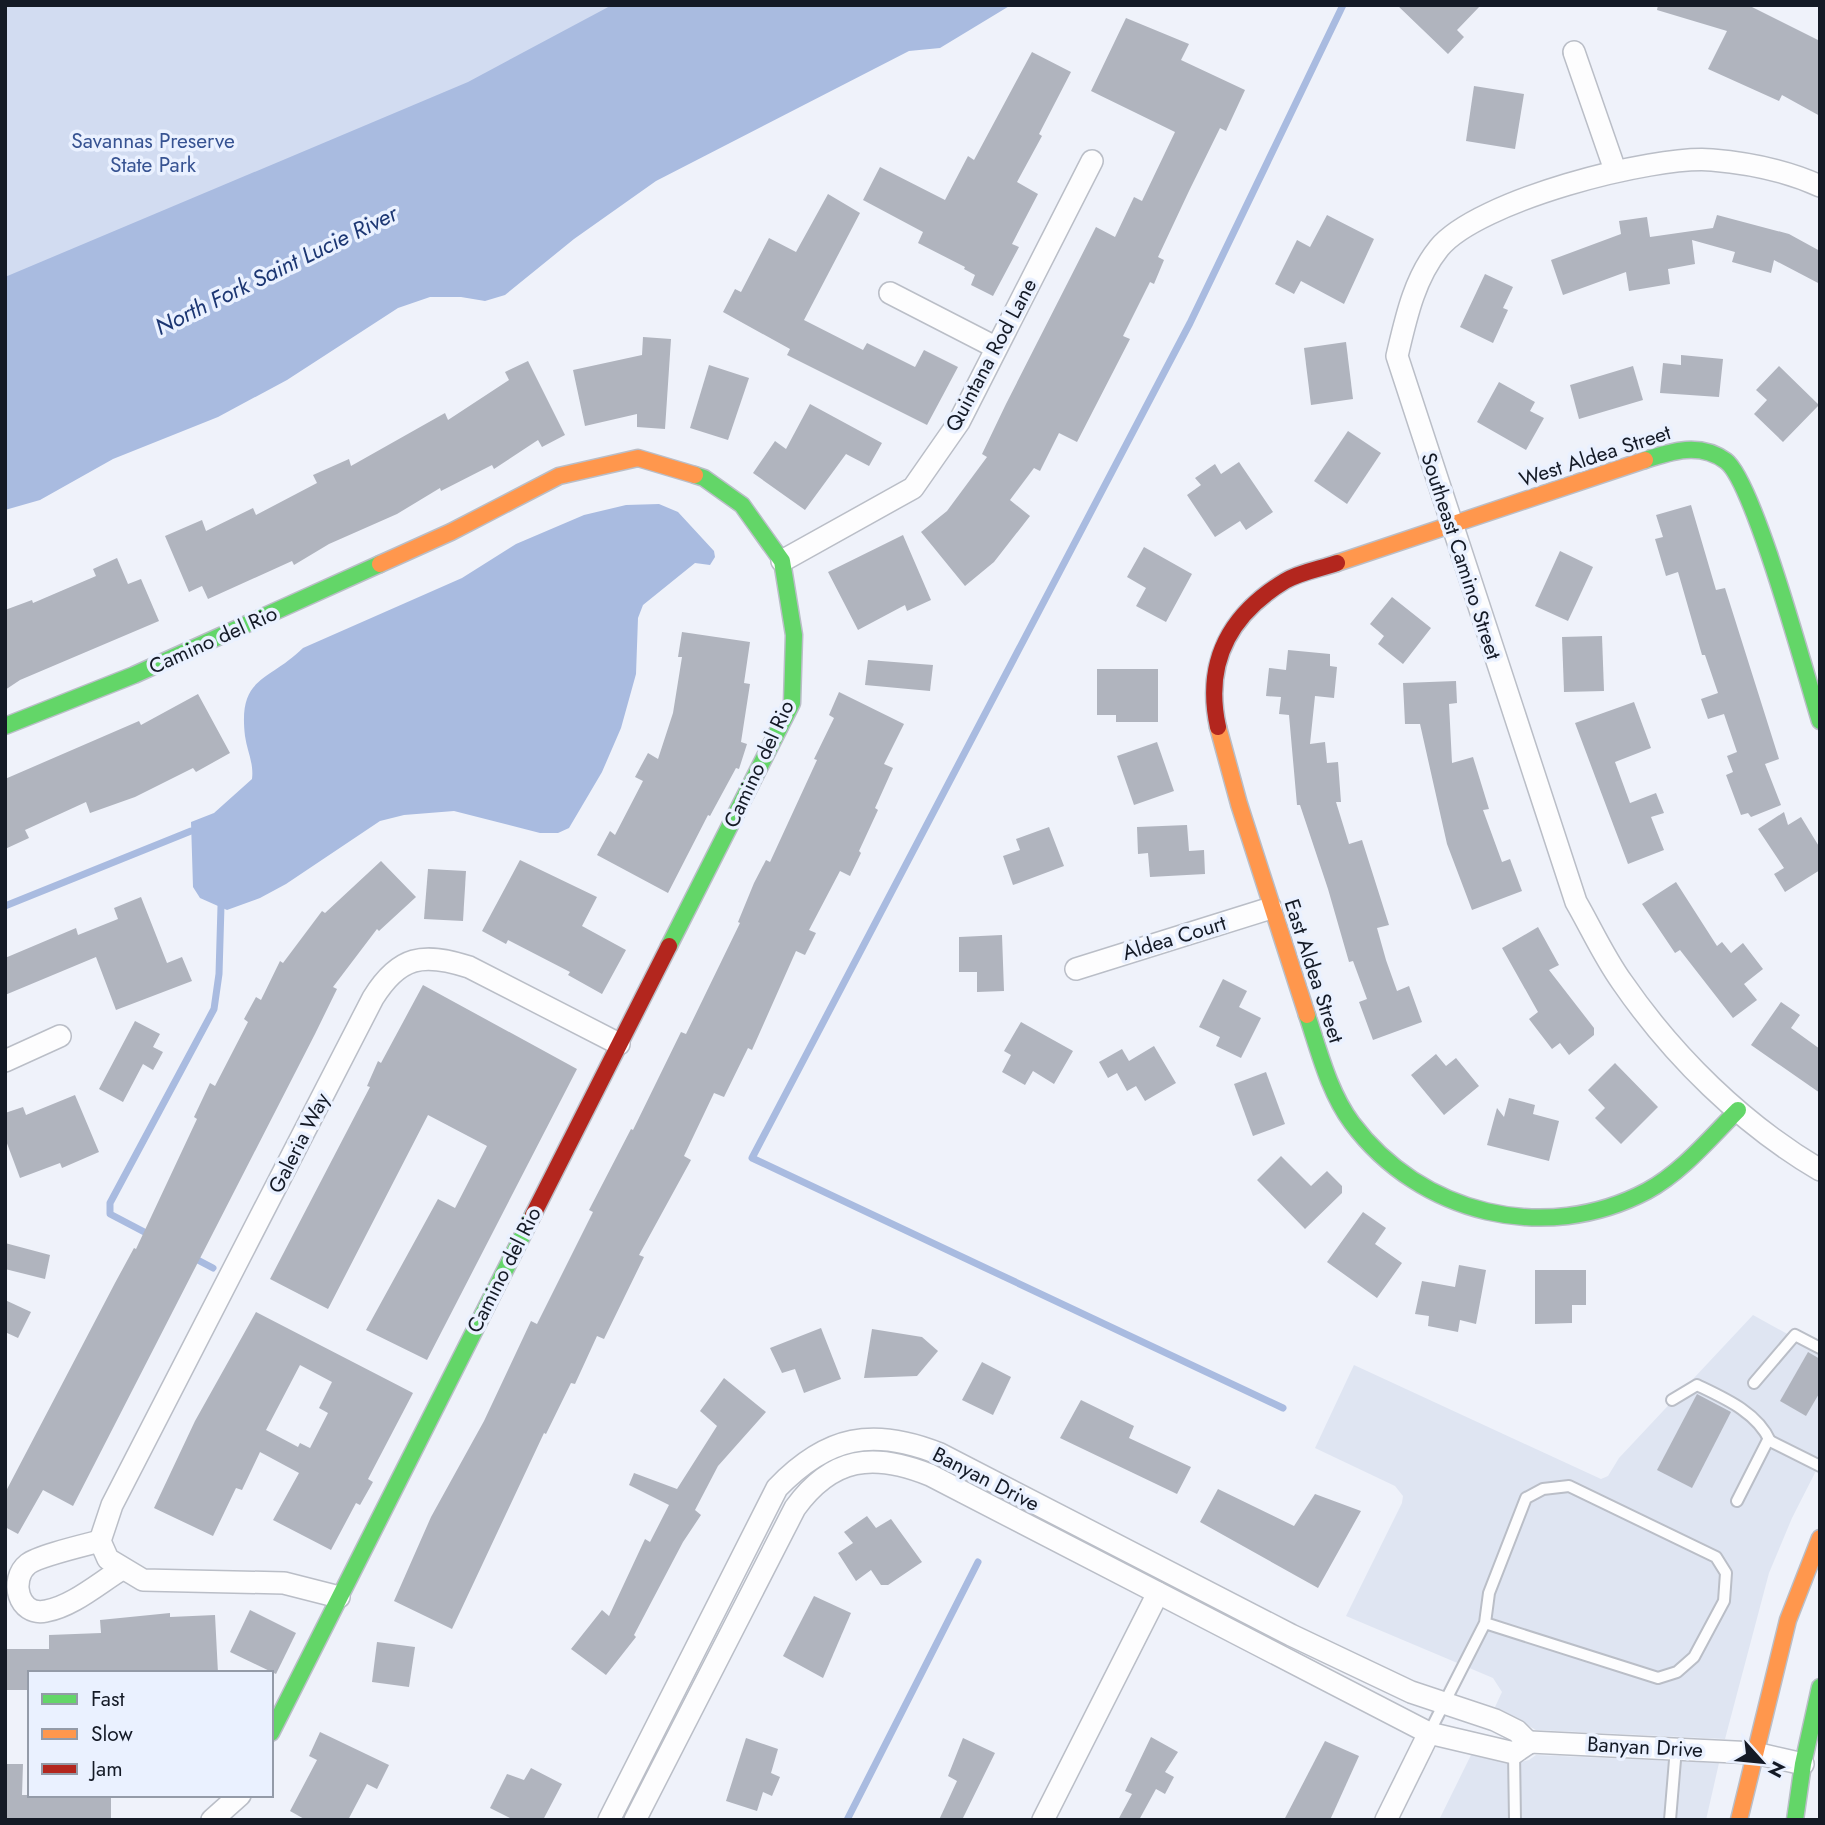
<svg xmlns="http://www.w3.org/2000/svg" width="1825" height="1825" font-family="Jost,sans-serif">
<rect width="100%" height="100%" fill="#eff2fa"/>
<g fill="#dfe5f2">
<polygon points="1753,1315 1820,1352 1820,1463 1792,1518 1769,1573 1725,1739 1536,1730 1495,1707 1502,1692 1493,1678 1346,1616 1402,1503 1403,1496 1395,1486 1315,1448 1354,1365 1601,1479 1608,1476 1619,1458"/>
<polygon points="1471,1755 1512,1764 1529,1760 1536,1755 1719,1763 1706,1820 1439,1820"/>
</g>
<polygon fill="#d2dcf1" points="5,5 799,5 5,370"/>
<g fill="#a9bbe0">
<polygon points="612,5 1011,5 940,48 909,51 656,181 574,239 505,295 485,301 461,297 430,297 398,308 287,380 218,417 113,459 40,500 5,510 5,277 468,82"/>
<path d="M659,504l19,8 36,39 1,6 -5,8 -15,-2 -52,42 -5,13 -2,56 -15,54 -19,44 -33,56 -11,5h-18l-86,-22 -50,4 -24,6 -94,63 -26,14 -33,12 -27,-12 -7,-11 -2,-65 23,-9 38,-34c2,-16 -5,-28 -7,-43 -7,-60 22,-53 58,-88l159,-70 54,-34 68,-29 42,-10z"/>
</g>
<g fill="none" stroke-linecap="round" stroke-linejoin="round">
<g stroke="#a9bbe0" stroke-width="7">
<polyline points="5,906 191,831"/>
<polyline points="150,1235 110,1214 110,1203 214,1009 219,974 221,906"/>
<polyline points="192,1257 213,1268"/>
<polyline points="1283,1408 752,1158 1190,323 1343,5"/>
<polyline points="847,1820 978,1562"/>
</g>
</g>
<g fill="#b0b4be" fill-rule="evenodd">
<polygon points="1397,5 1481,5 1457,30 1464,37 1448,54"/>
<polygon points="1658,5 1748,5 1820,41 1820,116 1782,95 1779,101 1708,69 1727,31 1657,10"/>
<polygon points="1126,18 1189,44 1181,60 1245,90 1226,131 1220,128 1189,191 1158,257 1164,260 1154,284 1150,282 1123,336 1130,339 1077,442 1059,433 1040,471 1034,468 1010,500 1030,516 994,562 965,586 921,532 947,511 987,457 982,454 1006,404 1096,227 1115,237 1134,197 1142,201 1175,132 1091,91"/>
<polygon points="1032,52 1071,72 1039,134 1042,136 1017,182 1038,194 1012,244 1019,247 993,296 971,285 975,275 964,269 965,267 918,243 923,232 863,200 880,167 945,200 968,156 974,160"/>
<polygon points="1474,86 1524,94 1515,149 1466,141"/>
<polygon points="828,194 860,213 804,320 863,350 867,343 915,367 924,350 958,367 927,425 787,355 790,349 723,312 735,289 741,292 769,238 796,252"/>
<polygon points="1327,215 1374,239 1344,304 1301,281 1294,294 1275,284 1297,240 1310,247"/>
<polygon points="1717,215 1789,234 1820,251 1820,284 1774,260 1771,273 1732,262 1735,252 1692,240 1695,264 1668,269 1670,284 1629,291 1626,272 1563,295 1551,260 1621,234 1619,221 1647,217 1650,237 1713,228"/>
<polygon points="1485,274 1513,287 1503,308 1508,310 1493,343 1460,327"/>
<polygon points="643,337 671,339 665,429 637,427 637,414 585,426 573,370 642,355"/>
<polygon points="1346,342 1353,399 1311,405 1304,348"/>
<polygon points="1681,355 1723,359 1719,397 1660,393 1663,363 1681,365"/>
<polygon points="528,361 565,435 542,447 538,440 494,469 492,465 441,491 440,488 397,514 329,544 294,565 292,561 208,599 202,586 189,592 165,536 202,520 206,531 253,508 256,515 317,483 313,475 349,459 351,466 445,413 448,420 509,380 505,372"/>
<polygon points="709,365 749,378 728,440 690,428"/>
<polygon points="1633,366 1643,400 1579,419 1570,385"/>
<polygon points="1779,366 1819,405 1783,442 1754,414 1767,400 1756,390"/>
<polygon points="1499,382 1535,402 1530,411 1544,418 1526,450 1477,422"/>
<polygon points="810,404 882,443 869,466 846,454 805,510 753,473 775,441 786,449"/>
<polygon points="1348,431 1381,453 1347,504 1314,481"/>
<polygon points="1239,462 1273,512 1246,530 1240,521 1215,537 1187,495 1201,485 1195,478 1215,464 1221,474"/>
<polygon points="1691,505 1716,590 1725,588 1779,759 1765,764 1781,805 1751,817 1748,813 1741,815 1726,775 1733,772 1727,756 1737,752 1724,714 1708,719 1701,699 1718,693 1705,655 1702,655 1678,572 1666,576 1655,539 1663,537 1656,515"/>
<polygon points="903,535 931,600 907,611 905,605 858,630 828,572"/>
<polygon points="1144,547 1192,574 1166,622 1136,606 1146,588 1127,577"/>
<polygon points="1560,551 1593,567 1568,621 1535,606"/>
<polygon points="117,558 128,584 141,579 159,621 20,680 5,690 5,610 32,600 33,603 96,576 93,569"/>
<polygon points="1392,597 1431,628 1403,664 1378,644 1384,636 1370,624"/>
<polygon points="682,632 750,642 744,683 750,684 741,742 747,744 739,769 736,768 710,816 708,815 668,893 597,855 610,831 615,835 643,781 635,777 648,753 658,759 673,713 682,657 678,657"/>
<polygon points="1602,636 1604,691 1564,692 1562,637"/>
<polygon points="1288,650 1330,654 1330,666 1337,667 1334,698 1315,696 1310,744 1325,742 1327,763 1338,762 1341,802 1336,802 1349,844 1362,840 1389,925 1377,928 1386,960 1397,991 1409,986 1422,1022 1373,1040 1359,1002 1367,999 1353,961 1349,962 1328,889 1300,805 1297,805 1289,715 1279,714 1281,697 1266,696 1269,668 1286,670"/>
<polygon points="868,660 933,665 930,691 865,685"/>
<polygon points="1097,669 1158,669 1158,722 1116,722 1116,715 1097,715"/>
<polygon points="1456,681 1457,703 1449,704 1452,763 1473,757 1489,809 1483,810 1502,862 1510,859 1522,891 1472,910 1447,844 1420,724 1405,724 1403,683"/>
<polygon points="839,692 904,724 884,764 893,768 875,808 878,810 859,851 861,853 850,876 840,871 809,930 816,933 805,955 796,951 752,1050 748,1048 724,1097 714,1093 684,1156 691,1160 639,1255 644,1257 604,1339 597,1336 575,1384 571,1383 546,1434 544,1433 452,1629 394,1601 431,1517 484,1421 531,1321 537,1324 593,1212 589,1210 631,1129 633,1130 681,1032 686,1034 740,923 738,922 754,883 766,860 770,862 817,760 814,759 834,718 829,715"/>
<polygon points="198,694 230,753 196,772 193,768 135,797 90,813 86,802 25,830 29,838 5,849 5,779 139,721 141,725"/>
<polygon points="1634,702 1651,748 1615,762 1630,803 1656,793 1664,813 1651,817 1664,850 1628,864 1575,723"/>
<polygon points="1157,742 1174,791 1134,805 1117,756"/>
<polygon points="1784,812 1788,825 1801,817 1820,848 1820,870 1785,892 1774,874 1784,868 1758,829"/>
<polygon points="1187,825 1189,851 1204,850 1205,874 1150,877 1148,853 1138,854 1137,827"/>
<polygon points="1049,827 1064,866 1013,885 1003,856 1020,850 1016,839"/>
<polygon points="520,860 597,897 582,926 626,950 602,994 568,975 570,972 508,940 506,944 482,931"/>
<polygon points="381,861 416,897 379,931 377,929 333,987 337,989 315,1034 73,1506 43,1490 18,1534 5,1527 5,1493 115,1283 134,1248 136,1249 197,1119 194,1117 210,1083 215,1086 248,1022 244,1019 256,997 261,1000 280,961 283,963 322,911 325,913"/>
<polygon points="428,869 466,871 463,921 424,919"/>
<polygon points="1676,882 1717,946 1722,942 1731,953 1743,943 1763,969 1744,984 1757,1000 1733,1018 1680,950 1675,953 1642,904"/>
<polygon points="141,897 167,963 182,957 192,981 116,1010 96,957 5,995 5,958 76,928 78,935 118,919 114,908"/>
<polygon points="1538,927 1559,965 1549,970 1594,1028 1594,1035 1569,1055 1560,1043 1552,1049 1529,1019 1538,1012 1502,948"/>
<polygon points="1002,935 1004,991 977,992 977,972 959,972 959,937"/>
<polygon points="1223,979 1247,991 1239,1007 1261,1018 1241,1058 1216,1046 1220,1037 1199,1027"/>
<polygon points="423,985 577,1069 427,1360 366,1330 438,1199 455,1208 487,1146 428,1115 328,1309 270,1279 370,1087 367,1086 378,1061 381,1063"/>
<polygon points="1781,1002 1800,1015 1791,1028 1820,1049 1820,1093 1751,1045"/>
<polygon points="135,1021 160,1034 153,1047 163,1052 153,1070 143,1064 123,1102 99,1089"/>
<polygon points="1021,1022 1073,1051 1054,1084 1033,1071 1025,1085 1002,1072 1011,1055 1004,1051"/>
<polygon points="1154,1046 1176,1083 1145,1101 1136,1086 1127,1091 1117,1073 1108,1078 1099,1062 1122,1049 1129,1061"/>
<polygon points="1436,1054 1446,1066 1456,1058 1479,1086 1444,1115 1411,1075"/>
<polygon points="1615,1063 1658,1107 1621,1144 1595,1118 1605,1108 1588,1090"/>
<polygon points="1266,1072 1285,1124 1253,1136 1234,1084"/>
<polygon points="75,1095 99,1152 62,1168 60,1163 20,1178 5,1138 5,1113 23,1107 26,1115"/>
<polygon points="1509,1098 1535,1105 1533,1114 1559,1121 1549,1161 1487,1145 1497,1108 1504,1117"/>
<polygon points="1281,1156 1311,1186 1327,1171 1342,1186 1342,1193 1305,1229 1257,1180"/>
<polygon points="1363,1212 1386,1228 1375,1244 1402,1263 1377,1298 1327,1262"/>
<polygon points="5,1243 50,1255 45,1279 5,1269"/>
<polygon points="1459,1265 1486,1270 1476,1324 1460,1320 1458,1332 1428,1326 1429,1316 1415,1314 1422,1281 1455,1287"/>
<polygon points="1535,1270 1586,1270 1586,1305 1572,1305 1572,1323 1535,1324"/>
<polygon points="5,1300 31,1312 18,1338 5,1332"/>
<path d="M256,1312l157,81 -45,86 5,3 -13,23 -4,-2 -25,47 -58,-30 26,-47 -39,-21 -18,38 -6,-2 -23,48 -59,-28 41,-87zM300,1365l32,17 -13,26 9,5 -18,35 -10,-5 -2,4 -32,-17z"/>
<polygon points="821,1328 841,1379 804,1393 795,1369 782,1373 770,1348"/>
<polygon points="872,1329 922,1337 938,1351 917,1376 864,1378"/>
<polygon points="1808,1352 1820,1359 1820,1392 1806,1416 1780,1401"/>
<polygon points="982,1362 1011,1377 993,1415 962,1400"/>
<polygon points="724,1378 766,1412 718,1466 695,1510 701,1515 683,1542 634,1635 636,1637 606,1675 571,1649 602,1610 609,1616 645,1539 650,1542 669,1505 629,1485 634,1473 677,1489 717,1426 700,1411"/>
<polygon points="1697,1394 1731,1412 1692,1488 1657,1470"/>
<polygon points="1081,1400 1134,1426 1129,1438 1191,1467 1177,1494 1060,1438"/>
<polygon points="1218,1489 1294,1526 1315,1494 1361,1511 1318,1588 1200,1522"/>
<polygon points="867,1516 876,1528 891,1519 922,1562 888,1585 881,1585 871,1570 856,1581 838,1553 853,1543 844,1532"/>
<polygon points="814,1596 851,1613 823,1678 783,1656"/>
<polygon points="250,1610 296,1633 276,1674 230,1652"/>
<polygon points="170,1613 170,1617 215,1615 218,1673 30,1673 30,1690 5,1690 5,1649 49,1649 49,1635 101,1633 100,1620"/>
<polygon points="377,1642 415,1647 409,1687 372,1682"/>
<polygon points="320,1732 389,1765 377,1789 367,1784 348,1820 306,1820 290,1811 317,1760 309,1756"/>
<polygon points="1151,1737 1178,1752 1165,1772 1174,1777 1165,1794 1156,1789 1139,1820 1118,1820 1132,1794 1125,1791"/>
<polygon points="746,1738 778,1749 771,1773 780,1777 772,1796 763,1792 757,1811 726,1801"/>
<polygon points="963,1738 995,1753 962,1820 939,1820 957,1781 948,1776"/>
<polygon points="1325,1741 1359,1756 1330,1820 1284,1820"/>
<polygon points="5,1764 23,1764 22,1795 111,1795 111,1820 5,1820"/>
<polygon points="531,1768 562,1784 543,1820 514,1820 490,1808 507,1774 524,1780"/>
</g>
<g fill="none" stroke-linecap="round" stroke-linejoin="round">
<g stroke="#babec7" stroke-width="14">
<g id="lane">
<polyline points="1754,1383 1795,1335 1820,1348"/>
<path d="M1672,1400l25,-15c27,13 60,27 73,56"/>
<polyline points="1737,1501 1768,1440 1820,1466"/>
<polyline points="1429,1733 1485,1623 1489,1593 1526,1498 1543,1489 1569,1486 1716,1557 1726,1573 1724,1601 1694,1657 1677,1672 1658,1678 1485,1623"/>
<polyline points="1514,1753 1515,1820"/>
<polyline points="1670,1820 1676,1748"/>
</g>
</g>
<g stroke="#babec7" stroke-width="24">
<g id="street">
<polyline points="1574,52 1615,170"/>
<path d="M1820,186c-33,-15 -72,-23 -108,-26 -60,-5 -235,41 -273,88 -25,31 -33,70 -42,108l179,546c15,26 28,55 46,80 51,74 120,142 198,188"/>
<polyline points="890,293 995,347"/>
<polyline points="782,561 913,488 959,422 1092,161"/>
<polyline points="1076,969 1271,908"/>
<polyline points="5,1061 60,1036"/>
<path d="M100,1541c-15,4 -62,15 -72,23 -19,15 -10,53 18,47 27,-5 53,-28 76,-42"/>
<path d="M339,1597l-55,-14 -141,-3 -35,-21 -8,-18 12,-36 261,-507c26,-42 50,-46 96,-31l150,77"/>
<polyline points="212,1820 240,1795"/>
<path d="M609,1820l168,-332c50,-52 96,-61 163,-34l351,181 120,57 84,28 22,11 12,12"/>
<path d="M635,1820l160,-312c37,-51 78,-56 135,-33l499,258 85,20 16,-11 225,11 48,11"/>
<polyline points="1043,1820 1158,1593"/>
<polyline points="1386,1820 1429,1733"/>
</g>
</g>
<g stroke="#babec7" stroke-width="19">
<g id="fast">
<path d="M1645,460c27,-9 55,-18 81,1 28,21 80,215 94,260"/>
<polyline points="5,726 134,675 380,564"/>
<polyline points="669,946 792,703 794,635 782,561 742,505 704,478 695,475"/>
<path d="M1307,1015c12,36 22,77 45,108 68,91 193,122 295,68 35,-19 63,-53 91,-81"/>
<polyline points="271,1733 533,1215"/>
<polyline points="1795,1820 1803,1764 1820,1687"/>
</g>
</g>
<g stroke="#babec7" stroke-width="19">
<g id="slow">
<polyline points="1337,563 1645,460"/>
<polyline points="380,564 451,532 559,476 638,458 695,475"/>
<polyline points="1218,727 1239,804 1307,1015"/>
<polyline points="1739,1820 1788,1620 1820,1538"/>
</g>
</g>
<g stroke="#babec7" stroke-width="19">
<g id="jam">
<path d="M1218,727c-14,-64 11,-112 67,-146 15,-9 35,-12 52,-18"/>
<polyline points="533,1215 669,946"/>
</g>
</g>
<use href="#lane" stroke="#fdfdfe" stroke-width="10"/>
<use href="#street" stroke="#fdfdfe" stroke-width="21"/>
<use href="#fast" stroke="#63d668" stroke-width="16"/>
<use href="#slow" stroke="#ff974d" stroke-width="16"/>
<use href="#jam" stroke="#b3261e" stroke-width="16"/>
</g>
<g text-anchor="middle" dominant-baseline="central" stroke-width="7" stroke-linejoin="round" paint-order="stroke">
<g font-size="21" fill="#375392" stroke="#eaf1ff">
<text x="153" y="141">Savannas Preserve<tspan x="153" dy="24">State Park</tspan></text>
</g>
<g font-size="21" fill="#141a26" stroke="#eaf1ff">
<text transform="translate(991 355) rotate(-62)">Quintana Rod Lane</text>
<text transform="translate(1595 456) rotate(-18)">West Aldea Street</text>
<text transform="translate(1461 556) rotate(72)">Southeast Camino Street</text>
<text transform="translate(213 640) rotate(-24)">Camino del Rio</text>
<text transform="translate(759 764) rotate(-65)">Camino del Rio</text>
<text transform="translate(1174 938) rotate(-17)">Aldea Court</text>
<text transform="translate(1314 971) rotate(72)">East Aldea Street</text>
<text transform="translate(299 1143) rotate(-63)">Galeria Way</text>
<text transform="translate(504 1270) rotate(-63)">Camino del Rio</text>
<text transform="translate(986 1479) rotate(27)">Banyan Drive</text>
<text transform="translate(1645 1747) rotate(3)">Banyan Drive</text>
</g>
<g font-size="23" font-style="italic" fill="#1c3672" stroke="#eaf1ff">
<text transform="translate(276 270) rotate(-26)">North Fork Saint Lucie River</text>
</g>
</g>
<rect width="1825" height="1825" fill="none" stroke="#141a26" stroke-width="14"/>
<rect x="28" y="1671" width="245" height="126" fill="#eaf1ff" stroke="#949ba8" stroke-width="2"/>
<rect x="42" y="1694" width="35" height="10" fill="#63d668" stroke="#949ba8" stroke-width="2"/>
<text x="91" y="1706" font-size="21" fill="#141a26">Fast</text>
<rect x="42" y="1729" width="35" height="10" fill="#ff974d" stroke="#949ba8" stroke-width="2"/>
<text x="91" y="1741" font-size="21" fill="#141a26">Slow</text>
<rect x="42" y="1764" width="35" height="10" fill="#b3261e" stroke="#949ba8" stroke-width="2"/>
<text x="91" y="1776" font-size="21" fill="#141a26">Jam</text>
<g transform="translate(1762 1762) rotate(117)" stroke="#eaf1ff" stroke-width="5" paint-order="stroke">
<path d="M0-5L12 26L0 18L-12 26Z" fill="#141a26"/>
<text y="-10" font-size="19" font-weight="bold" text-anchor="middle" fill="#141a26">N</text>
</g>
</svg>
